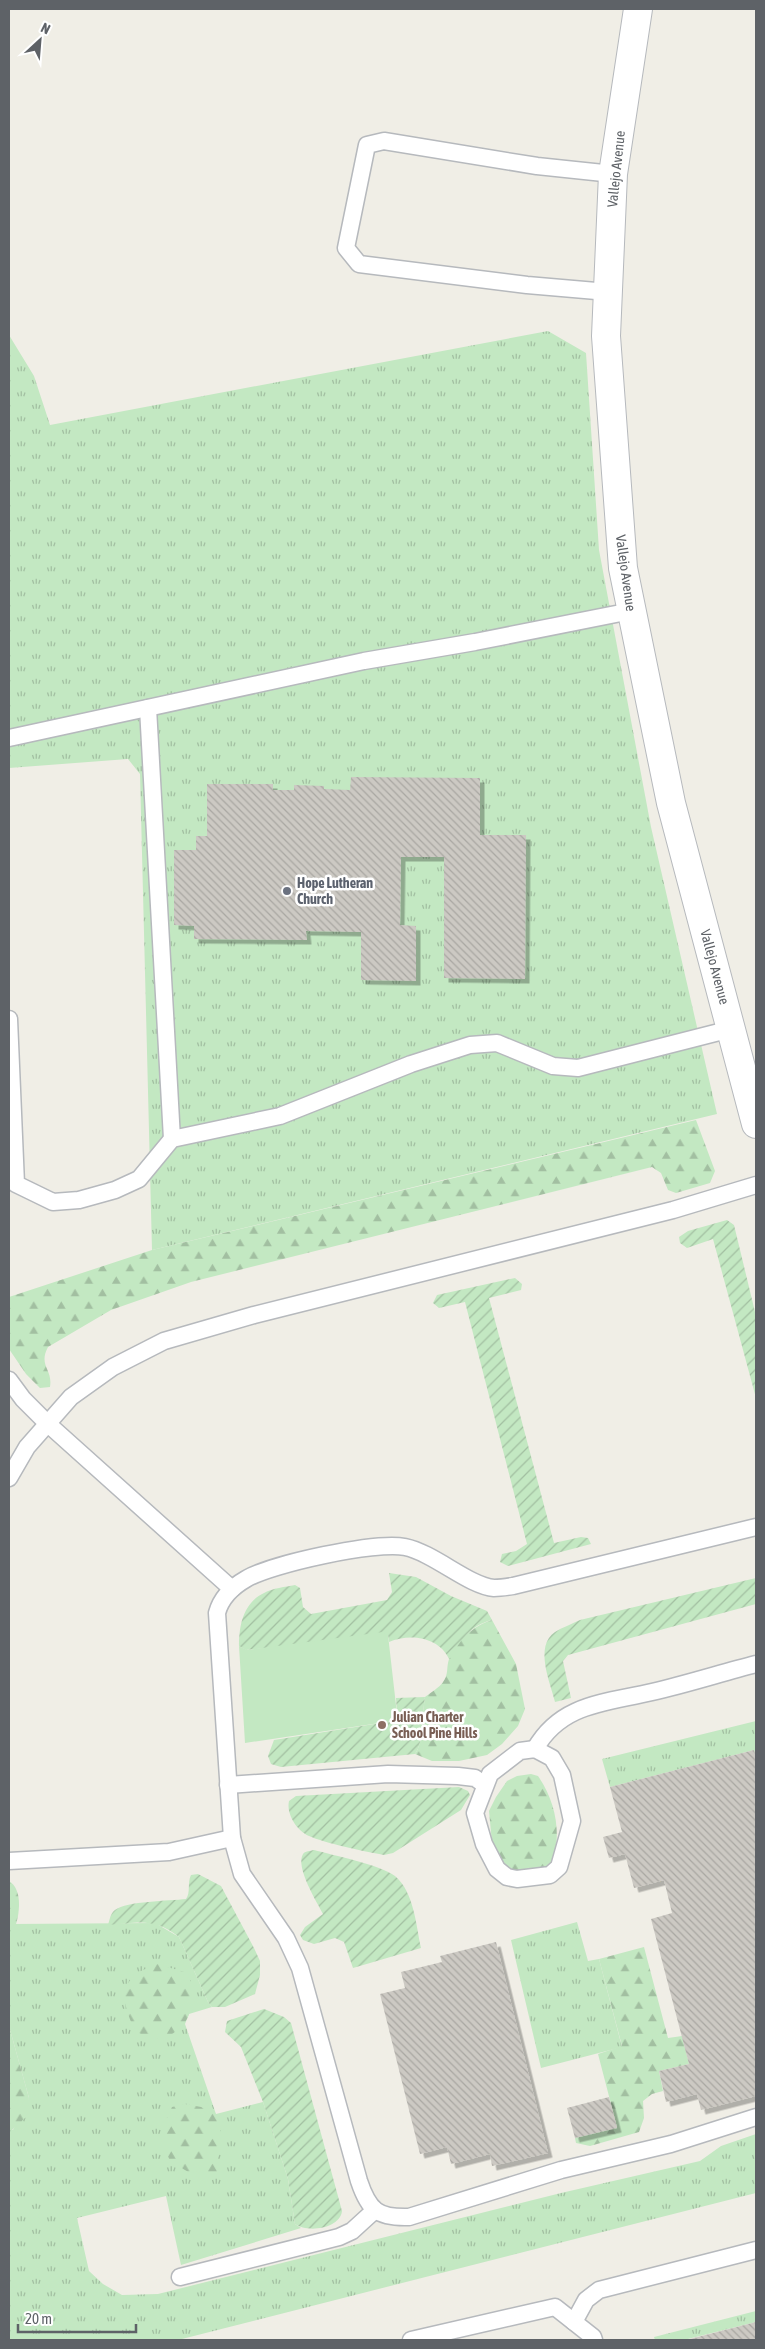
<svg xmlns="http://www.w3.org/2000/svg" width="765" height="2349" font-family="'Asap Condensed',sans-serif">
<defs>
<pattern id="grass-tufts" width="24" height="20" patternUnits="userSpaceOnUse" patternTransform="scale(1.25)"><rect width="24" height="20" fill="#c3e8c2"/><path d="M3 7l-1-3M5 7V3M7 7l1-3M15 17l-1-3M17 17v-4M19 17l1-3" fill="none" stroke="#a2bfa1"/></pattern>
<pattern id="forest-firs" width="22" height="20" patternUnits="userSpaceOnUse" patternTransform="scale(1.25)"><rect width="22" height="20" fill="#c3e8c2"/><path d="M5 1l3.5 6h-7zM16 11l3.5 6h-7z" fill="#a2bfa1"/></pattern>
<pattern id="garden-furrows" width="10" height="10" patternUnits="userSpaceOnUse" patternTransform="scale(1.25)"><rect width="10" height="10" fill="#c3e8c2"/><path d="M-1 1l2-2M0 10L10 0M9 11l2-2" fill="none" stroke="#a2bfa1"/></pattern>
<pattern id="building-back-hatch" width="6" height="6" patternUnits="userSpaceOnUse" patternTransform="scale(1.25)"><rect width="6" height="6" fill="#ccc9c3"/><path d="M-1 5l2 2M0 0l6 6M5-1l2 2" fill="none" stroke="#a9a7a2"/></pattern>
<filter id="shadow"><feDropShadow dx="4.5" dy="4.5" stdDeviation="0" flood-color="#0004"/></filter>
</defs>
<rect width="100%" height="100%" fill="#f0eee6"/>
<g fill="url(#grass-tufts)">
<polygon points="548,331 586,353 599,550 651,827 717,1114 152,1250 140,774 128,759 9,768 9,335 34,376 50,425"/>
<polygon points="756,1721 756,1757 754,1750 610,1787 602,1759"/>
<polygon points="577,1922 588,1961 599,1959 622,2047 541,2068 511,1940"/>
<polygon points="155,1923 179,1937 208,2002 212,2007 189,2014 185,2024 216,2114 263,2102 288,2179 295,2224 301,2228 181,2265 166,2196 77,2218 89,2271 103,2284 122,2295 158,2294 561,2193 700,2161 721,2146 756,2134 756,2193 178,2340 9,2340 9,2130 13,2130 29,2098 9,2026 9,1924"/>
<polygon points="756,2311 756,2322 684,2340 655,2340 654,2337"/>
</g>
<g fill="url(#forest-firs)">
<path d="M696,1120l19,51 -5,12 -34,10 -8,-3 -7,-17 -9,-6 -461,115 -80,28 -63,37c-10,19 5,22 2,40l-10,1 -14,-14 -17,-25v-52l143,-47z"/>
<path d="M492,1620l24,44 9,45 -7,17 -16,18 -15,11 -28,6h-27l-17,-7c9,-12 7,-40 10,-57 6,-5 14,-9 18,-15 6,-8 3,-14 6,-23 4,-16 27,-35 43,-39z"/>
<path d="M531,1774l7,2c18,26 24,58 14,89l-15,8 -28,-4 -12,-8 -5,-18 -3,-32 7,-14 11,-16 10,-5z"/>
<path d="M9,1881c13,8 11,30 7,43h-7z"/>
<polygon points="644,1947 668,2038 682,2036 689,2064 659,2071 663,2091 652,2094 643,2101 644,2118 639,2132 590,2146 576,2143 575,2138 617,2127 598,2054 622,2046 599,1959"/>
<path d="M157,1964l31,9c7,21 7,48 -16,61 -5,3 -13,4 -19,6l-18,-9c-15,-33 -18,-53 22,-67z"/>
<polygon points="9,2026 29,2098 26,2117 12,2130 9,2130"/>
<polygon points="185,2104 201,2107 216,2114 222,2137 218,2148 218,2171 214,2179 190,2173 170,2161 163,2144 162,2129 172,2107"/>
</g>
<g fill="url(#garden-furrows)">
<polygon points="727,1220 734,1225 756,1316 756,1398 713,1239 687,1248 680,1243 679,1237 688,1231"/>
<polygon points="515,1278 522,1284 521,1290 489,1298 554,1543 581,1537 588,1538 591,1544 508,1566 500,1562 502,1554 516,1551 527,1544 465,1302 439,1308 433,1303 437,1295"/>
<path d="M389,1573l27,4 35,19 36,15 5,9c-22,5 -32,22 -43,39 -10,-22 -39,-26 -60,-17l-1,-7 -142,15 -7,-4c0,-20 4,-43 25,-53 9,-5 21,-6 31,-8l5,3 3,19 8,7 76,-14 5,-8z"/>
<path d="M756,1578v26l-188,51 -5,6 8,37 -16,4c-5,-20 -21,-56 0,-70 8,-5 17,-8 25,-12z"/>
<path d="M425,1697c-3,17 -1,45 -10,57l-134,13 -10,-3 -3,-8 6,-16 119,-19 4,-7 -1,-16z"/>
<path d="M459,1787l9,4 2,4 -9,15 -68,43 -9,2c-17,-3 -60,-12 -75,-19 -12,-5 -23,-22 -20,-35l7,-5z"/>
<path d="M314,1850c18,5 67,15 81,26 19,16 21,49 26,72l-68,20 -9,-26 -9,-4 -21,6 -11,-4 -3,-5 5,-8 18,-13c-6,-12 -28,-47 -20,-60 2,-3 7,-3 11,-4z"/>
<path d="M198,1874l23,12 33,62 6,13v14l-5,19 -30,13h-13l-4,-5 -29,-65c-26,-20 -40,-14 -71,-12 2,-6 2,-11 7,-15 12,-9 54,-9 71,-11 5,-7 1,-16 5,-24z"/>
<path d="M264,2009l20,8 7,6 51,188c-2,18 -35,22 -47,13l-7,-45 -25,-77 -22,-55 -16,-15 2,-11z"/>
</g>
<polygon fill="#c3e8c2" points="383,1632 388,1635 397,1714 393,1721 245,1743 239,1646 247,1650"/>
<g fill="url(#building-back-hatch)" filter="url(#shadow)">
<polygon points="351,777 480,778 480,835 526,835 525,979 444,978 444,857 401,857 400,925 416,926 416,981 361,980 361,932 306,931 307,940 194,939 194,926 174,925 174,850 196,850 196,836 207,836 207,784 273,784 273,790 294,790 294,785 324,786 324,789 350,790"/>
<polygon points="754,1750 756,1757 756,2096 701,2110 697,2094 666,2102 659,2071 689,2064 651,1919 672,1913 664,1880 634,1888 625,1854 609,1858 603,1837 622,1832 610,1787"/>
<polygon points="496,1942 548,2153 492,2166 490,2154 451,2164 447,2147 420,2154 380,1994 405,1988 401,1972 442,1962 440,1956"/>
<polygon points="609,2097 617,2128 575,2138 567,2108"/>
<polygon points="756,2322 756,2340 686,2340"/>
</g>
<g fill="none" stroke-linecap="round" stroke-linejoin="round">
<g stroke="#b6b9bd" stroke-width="19">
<g id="lane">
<polyline points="608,292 527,285 359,264 346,248 367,145 384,141 537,166 613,174"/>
<polyline points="148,708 172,1139"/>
<polyline points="9,738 364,661 475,642 631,611"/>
<polyline points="9,1019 16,1184 53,1202 79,1200 115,1190 139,1179 172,1139 280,1116 411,1064 470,1045 497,1043 553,1066 578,1068 731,1029"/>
<polyline points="9,1380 23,1399 48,1424 232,1589"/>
<polyline points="9,1478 27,1447 71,1397 113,1367 164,1341 254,1315 673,1210 756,1185"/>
<path d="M756,1527l-243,59c-6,1 -13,2 -19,2 -25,-2 -60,-35 -89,-41 -29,-6 -134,17 -159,32 -14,8 -25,19 -29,34l15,225 10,36 44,64 14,30 59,213c10,30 19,37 50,36l152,-47 110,-26 85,-27"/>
<polygon points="535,1749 552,1758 562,1775 572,1821 559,1867 550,1875 517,1879 507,1877 497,1869 484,1844 475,1813 490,1774 520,1751"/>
<path d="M535,1749c26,-46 71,-46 117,-57 35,-8 69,-19 104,-28"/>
<polyline points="228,1785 388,1774 458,1776 475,1778 485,1785"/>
<polyline points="9,1861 169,1852 232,1838"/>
<polyline points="180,2277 339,2237 352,2231 375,2210"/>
<polyline points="574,2322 586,2300 599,2290 756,2250"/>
<polyline points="411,2340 555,2307 593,2337 594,2340"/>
</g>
</g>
<g stroke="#b6b9bd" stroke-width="30">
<polyline id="street" points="638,9 613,174 606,336 623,568 671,803 756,1124"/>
</g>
<use href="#lane" stroke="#fff" stroke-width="16"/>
<use href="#street" stroke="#fff" stroke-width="28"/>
</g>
<circle fill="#6b7280" stroke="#fff" stroke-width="2" cx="287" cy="891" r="5"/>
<circle fill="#8d6e63" stroke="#fff" stroke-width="2" cx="382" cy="1725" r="5"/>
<g text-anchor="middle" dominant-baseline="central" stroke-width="5" stroke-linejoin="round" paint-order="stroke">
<g font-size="14" fill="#5e6267" stroke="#fff">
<text transform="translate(616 169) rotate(-84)">Vallejo Avenue</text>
<text transform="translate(626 573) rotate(82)">Vallejo Avenue</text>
<text transform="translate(715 967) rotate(75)">Vallejo Avenue</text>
</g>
<g font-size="14" font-weight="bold" fill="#5b616d" stroke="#fff" text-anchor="start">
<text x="297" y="883">Hope Lutheran<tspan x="297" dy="16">Church</tspan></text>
</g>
<g font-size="14" font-weight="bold" fill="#785e54" stroke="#fff" text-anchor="start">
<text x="392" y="1717">Julian Charter<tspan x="392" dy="16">School Pine Hills</tspan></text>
</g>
</g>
<rect width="765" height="2349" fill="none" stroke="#5e6267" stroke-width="20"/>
<g transform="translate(40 40) rotate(26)" stroke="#ffffff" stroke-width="4" paint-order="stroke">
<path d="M0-4L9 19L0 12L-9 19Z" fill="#5e6267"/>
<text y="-8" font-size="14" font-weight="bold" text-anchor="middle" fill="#5e6267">N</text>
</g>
<path d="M18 2324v8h118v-8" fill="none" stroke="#5e6267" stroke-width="2.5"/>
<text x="25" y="2324" font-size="15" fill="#5e6267" stroke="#ffffff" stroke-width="4" paint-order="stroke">20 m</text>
</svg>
